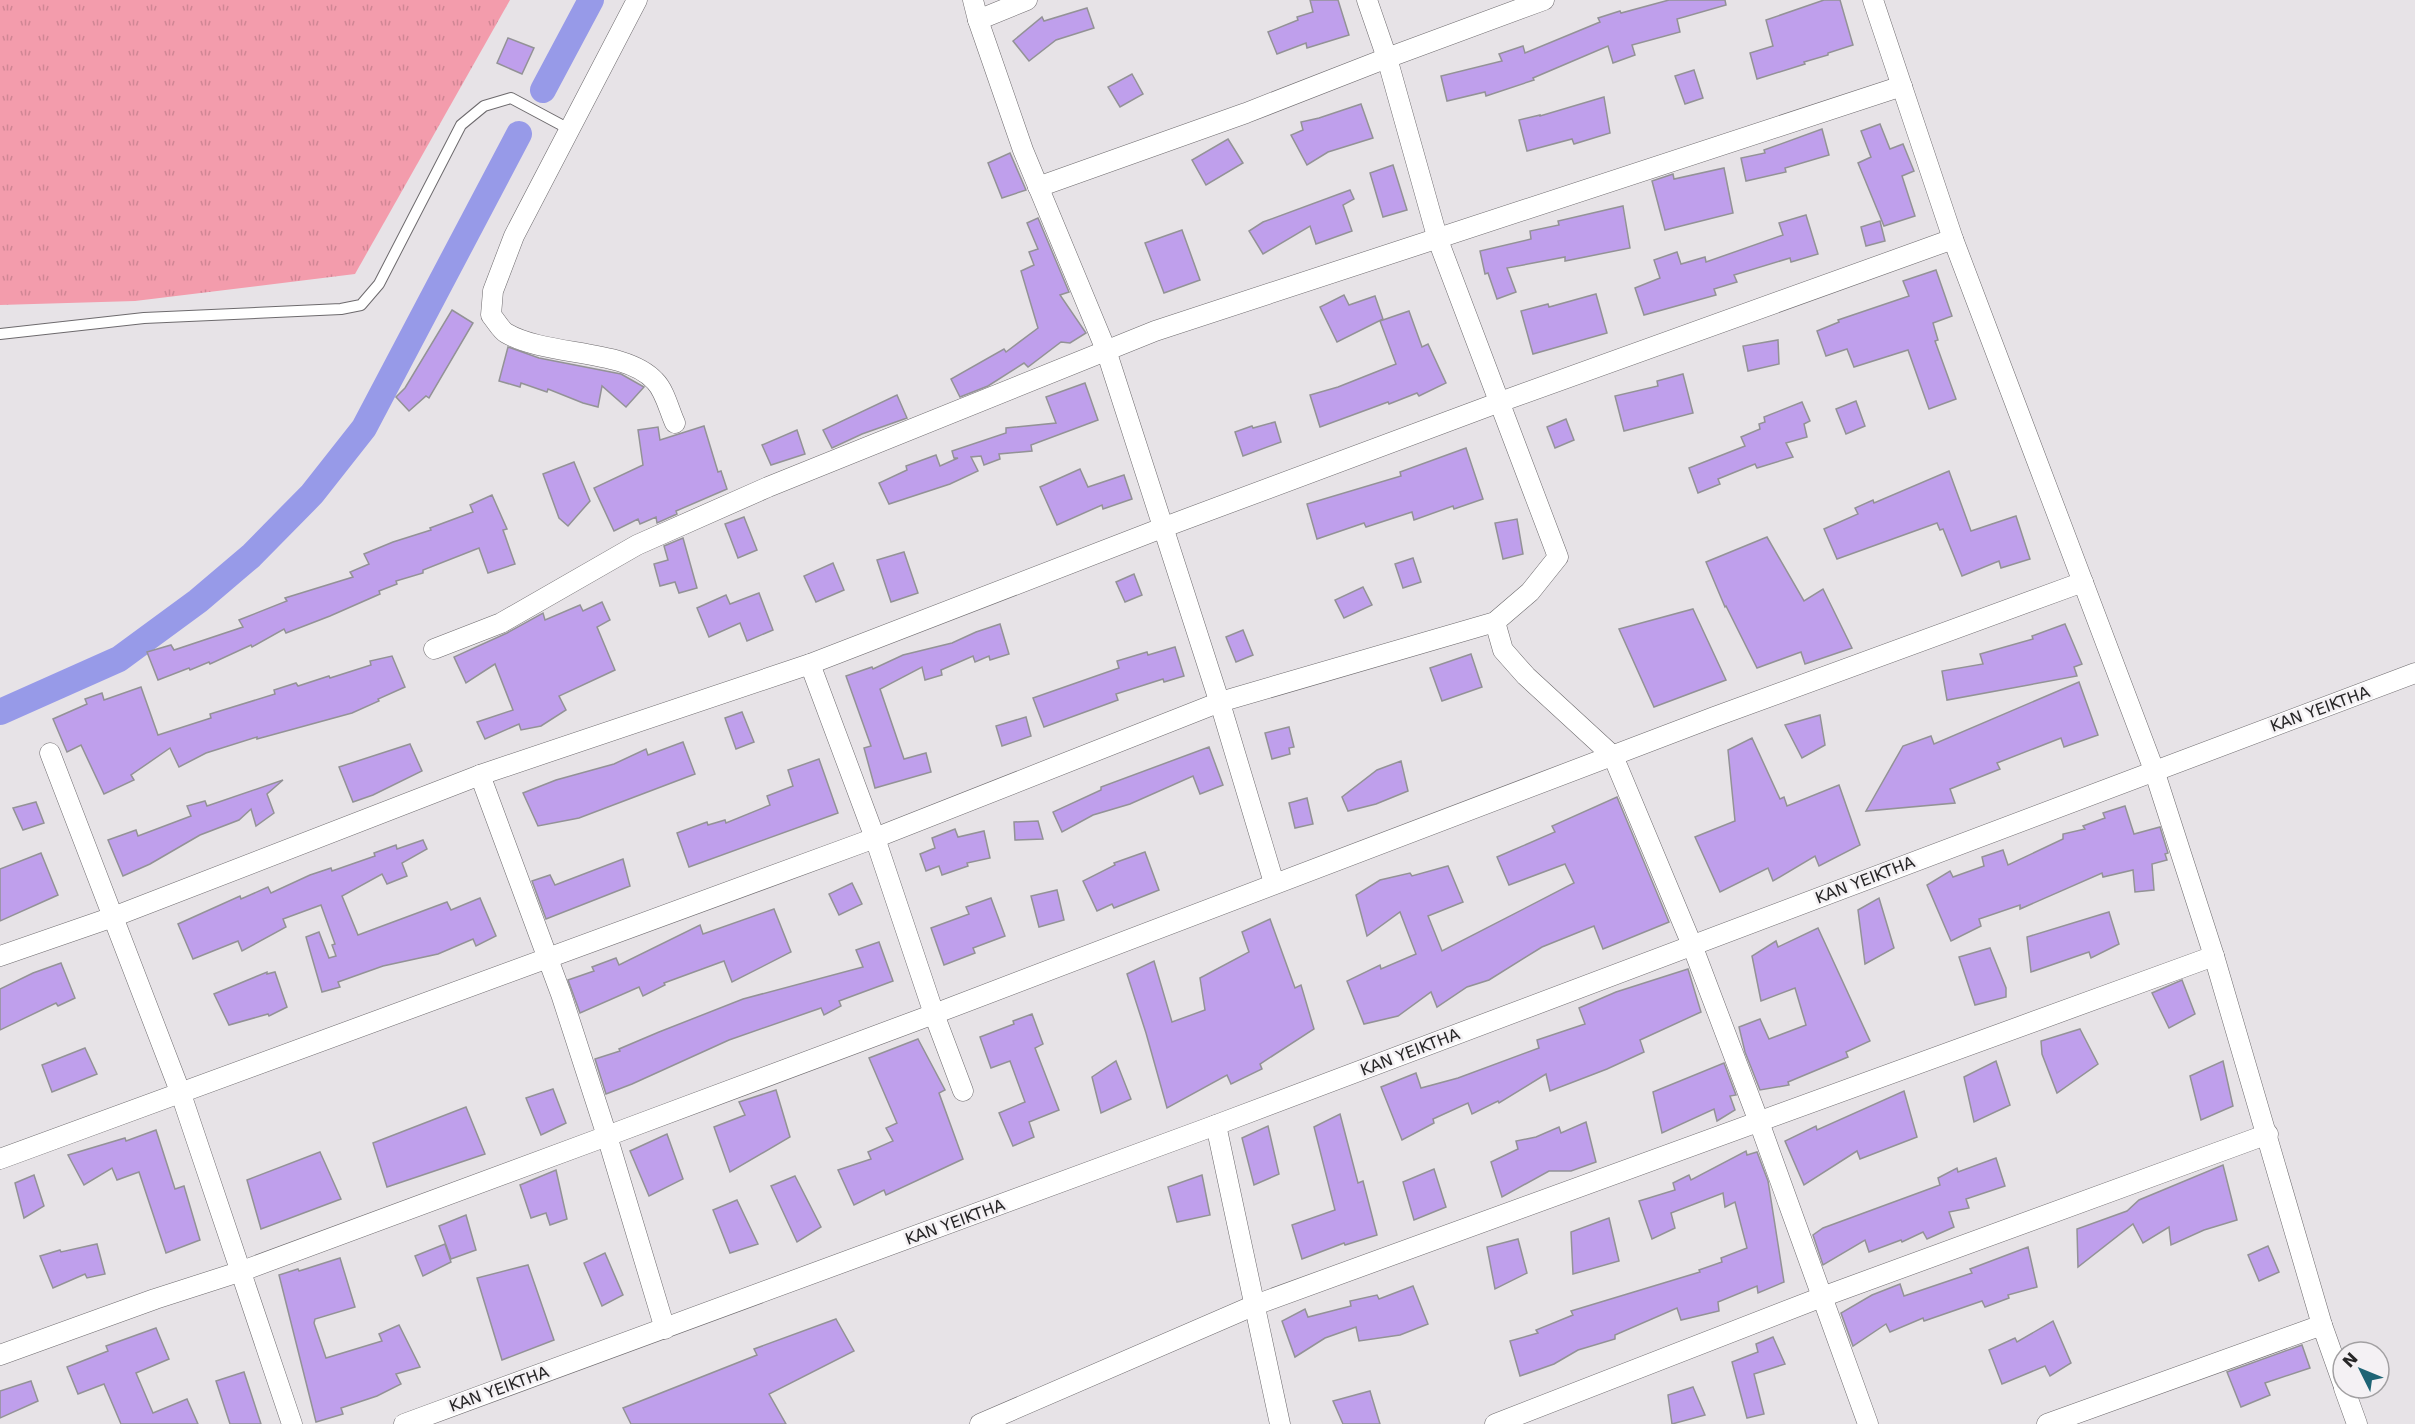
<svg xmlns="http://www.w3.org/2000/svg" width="2415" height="1424" font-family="'DejaVu Sans',sans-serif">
<defs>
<pattern id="grass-tufts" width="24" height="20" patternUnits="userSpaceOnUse" patternTransform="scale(1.5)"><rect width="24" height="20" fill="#f39cac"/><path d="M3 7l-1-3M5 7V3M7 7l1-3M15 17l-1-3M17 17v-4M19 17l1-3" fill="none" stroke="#d08694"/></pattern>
</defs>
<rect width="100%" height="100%" fill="#e7e3e7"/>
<polygon fill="url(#grass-tufts)" points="0,0 510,0 355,274 135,301 0,305"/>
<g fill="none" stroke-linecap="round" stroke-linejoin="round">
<g stroke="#979ae8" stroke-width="26">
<polyline points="543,90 591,0"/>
<polyline points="0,712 119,659 198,601 251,556 312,494 364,428 519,134"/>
</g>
</g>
<g fill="#bf9fec" stroke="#939296" stroke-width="1.5">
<polygon points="1310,0 1338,0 1349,35 1307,48 1306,43 1277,54 1268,32 1298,20 1297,17 1313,12"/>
<polygon points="1669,0 1725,0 1726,5 1677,19 1680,32 1632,45 1635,55 1613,63 1608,46 1533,78 1534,80 1486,96 1485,92 1447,101 1441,76 1502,61 1499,54 1523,46 1525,53 1600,22 1598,18 1620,11 1621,13"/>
<polygon points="1824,0 1840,0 1853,45 1828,53 1828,55 1804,62 1805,64 1757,79 1750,53 1773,46 1766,20"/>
<polygon points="1087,8 1094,28 1056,40 1029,61 1013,41 1042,17 1044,21"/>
<polygon points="508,38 534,48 522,74 497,63"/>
<polygon points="1694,70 1703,98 1685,104 1675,76"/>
<polygon points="1132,74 1143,94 1120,107 1108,87"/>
<polygon points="1604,97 1610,133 1574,144 1572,139 1527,151 1519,120 1540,115 1540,116"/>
<polygon points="1361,104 1373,138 1328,152 1307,165 1291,135 1303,130 1301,122 1319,118"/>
<polygon points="1880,124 1890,149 1903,144 1914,171 1902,176 1915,216 1884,226 1858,163 1871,157 1861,131"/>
<polygon points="1822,129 1829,155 1785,168 1786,172 1746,181 1741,158 1765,153 1764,150"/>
<polygon points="1228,139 1243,163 1206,185 1192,160"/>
<polygon points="1010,153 1026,190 1002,198 988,163"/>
<polygon points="1393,165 1407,210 1383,217 1370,173"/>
<polygon points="1724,168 1733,213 1665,230 1652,181 1673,174 1674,179"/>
<polygon points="1350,190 1354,199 1343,205 1352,231 1316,244 1310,226 1263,254 1249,231 1263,222"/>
<polygon points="1623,206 1630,248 1565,261 1565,257 1507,268 1516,292 1497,299 1488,273 1485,274 1480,251 1531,239 1530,231 1559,225 1558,221"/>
<polygon points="1806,215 1818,254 1791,262 1790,258 1734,275 1737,282 1714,289 1716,295 1644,315 1635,288 1660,278 1654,260 1677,252 1681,264 1705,257 1706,262 1783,235 1779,223"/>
<polygon points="1038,218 1069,292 1060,295 1086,333 1070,343 1061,342 1028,367 1024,363 988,386 960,397 951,379 1004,349 1006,352 1038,328 1021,271 1034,265 1029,252 1038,249 1027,223"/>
<polygon points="1880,221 1885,241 1866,246 1861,227"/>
<polygon points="1182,230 1200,280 1164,293 1145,243"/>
<polygon points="1936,270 1952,316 1933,323 1938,340 1935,341 1956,399 1929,409 1908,350 1854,367 1847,349 1826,356 1817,331 1839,322 1838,320 1909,296 1903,281"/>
<polygon points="1596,294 1607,333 1533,354 1521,311 1548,304 1549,307"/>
<polygon points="1344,295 1349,305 1375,296 1383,319 1337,342 1320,307"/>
<polygon points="452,310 473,323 429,398 426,396 409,411 396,397 405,388"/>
<polygon points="1409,311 1422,347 1428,344 1446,383 1419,396 1417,393 1389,404 1388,402 1320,427 1310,395 1338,387 1396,364 1380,321"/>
<polygon points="1778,340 1779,364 1748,371 1743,346"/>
<polygon points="508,347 539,358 621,374 644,387 626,407 602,386 598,407 583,403 548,389 547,392 521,383 520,387 499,381"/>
<polygon points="1683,374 1693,413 1624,431 1615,396 1658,386 1657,381"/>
<polygon points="1085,383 1098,420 1031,445 1032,451 999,454 1000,459 984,465 981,456 971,457 978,471 950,484 889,504 879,483 907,470 906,466 936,455 940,466 958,458 954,458 952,451 1006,433 1006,428 1056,423 1046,397"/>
<polygon points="897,395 907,418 862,434 832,448 823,430"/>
<polygon points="1856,401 1865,426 1846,434 1836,409"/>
<polygon points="1802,402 1810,421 1804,424 1807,437 1786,443 1793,457 1757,468 1755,464 1718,479 1720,484 1698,493 1689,468 1745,446 1741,437 1760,429 1759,424 1765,422 1764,417"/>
<polygon points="1566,419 1574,440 1555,448 1547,427"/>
<polygon points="1275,422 1281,442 1243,456 1235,432 1252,426 1253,428"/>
<polygon points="704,426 718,472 721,471 727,489 676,511 677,514 657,523 656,517 640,524 638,519 614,531 594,488 643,465 638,430 658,427 660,440"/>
<polygon points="797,430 805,454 771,465 762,445"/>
<polygon points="1466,448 1483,499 1454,509 1453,506 1414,520 1412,512 1366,527 1364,523 1317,539 1307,504 1401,476 1400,472"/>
<polygon points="574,462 590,501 568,526 559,518 543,474"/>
<polygon points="1080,469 1088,487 1124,475 1132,499 1103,509 1102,505 1057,525 1040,487"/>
<polygon points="1949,471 1971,531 2016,516 2030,559 2001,568 1999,561 1962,576 1943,529 1940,530 1937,523 1837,559 1824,529 1858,514 1855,508 1873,500 1874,503"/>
<polygon points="492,495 507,529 503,530 515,564 488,573 479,548 423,570 423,573 396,581 397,584 379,591 380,594 330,616 286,633 284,629 252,647 251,645 210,664 209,662 190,670 189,668 158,680 147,652 171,645 174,650 243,627 239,620 287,601 285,598 353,577 350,572 369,564 364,554 393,542 431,530 430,528 473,512 470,505"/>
<polygon points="744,517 757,550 738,558 725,524"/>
<polygon points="1517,519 1523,554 1503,559 1495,523"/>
<polygon points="1767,537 1804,601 1823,589 1852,648 1805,664 1801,652 1757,668 1726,606 1725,607 1706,562"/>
<polygon points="683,538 697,588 679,593 675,582 660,586 654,564 668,560 664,546"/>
<polygon points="904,552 918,593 891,602 877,560"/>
<polygon points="1413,558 1421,582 1403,588 1395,564"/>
<polygon points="833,563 844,590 816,602 804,576"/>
<polygon points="1134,574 1142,595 1125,602 1116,582"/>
<polygon points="1363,587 1372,605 1344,618 1335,600"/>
<polygon points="759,593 773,630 747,641 740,623 709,637 697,608 726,595 730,604"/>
<polygon points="602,602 610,620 597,627 615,670 559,696 566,710 541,726 521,730 519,724 485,739 477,722 513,710 495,664 466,683 454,657 507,633 543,613 545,620 580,605 583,611"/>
<polygon points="1693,609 1726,680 1654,707 1619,629"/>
<polygon points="1000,624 1009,654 990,660 989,656 975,662 973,656 941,670 942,675 925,680 922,667 880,689 904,759 926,753 931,772 875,788 864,748 871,746 846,676 872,667 873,669 903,655 952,643 976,632"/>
<polygon points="2065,624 2082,664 2074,667 2077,676 1947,700 1942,671 1983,664 1980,654 2033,639 2032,636"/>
<polygon points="1243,630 1253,655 1236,662 1226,637"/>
<polygon points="1175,647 1184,676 1164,682 1163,679 1116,694 1118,700 1044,727 1033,698 1119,668 1117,661 1147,652 1148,655"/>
<polygon points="1471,654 1482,687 1442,701 1430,668"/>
<polygon points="392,656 405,687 378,699 379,701 352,713 257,739 257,737 206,753 179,767 170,748 131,775 134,780 104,794 81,745 67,752 53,719 87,704 85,699 102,693 104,700 141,687 158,735 211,718 210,714 275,694 274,690 296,683 298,686 329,676 330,678 371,665 370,661"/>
<polygon points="2079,682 2098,735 2064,747 2061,738 1997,763 2000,769 1950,789 1955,803 1866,811 1903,746 1931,736 1934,744"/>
<polygon points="742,712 754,742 736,749 725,718"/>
<polygon points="1820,715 1825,745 1802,758 1785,725"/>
<polygon points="1026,717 1031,736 1002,746 996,726"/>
<polygon points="1289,727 1294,747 1289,748 1290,754 1272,759 1265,733"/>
<polygon points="1752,738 1780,799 1784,797 1787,806 1839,785 1860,845 1819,866 1815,856 1773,881 1768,868 1720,892 1695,837 1735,821 1728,750"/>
<polygon points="683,742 695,774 579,818 538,826 523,793 556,780 614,764 646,749 648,755"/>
<polygon points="410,744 422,771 373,795 353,802 339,767"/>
<polygon points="1209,747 1223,785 1200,794 1193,776 1130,804 1093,815 1062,832 1053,812 1101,790 1101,787"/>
<polygon points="819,759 838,813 689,867 677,833 707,822 708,825 725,820 726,823 770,805 767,796 793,786 788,770"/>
<polygon points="1401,761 1408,791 1376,804 1348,811 1342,797 1377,770"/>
<polygon points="283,780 267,794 274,813 256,826 251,809 239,820 200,835 150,864 123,876 108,840 136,830 138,836 191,816 187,806 205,801 207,806"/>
<polygon points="1617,797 1669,922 1603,949 1594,926 1542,947 1489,980 1467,987 1437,1007 1431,992 1398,1016 1364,1024 1347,981 1380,965 1381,969 1416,954 1400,912 1367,936 1356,895 1380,880 1410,873 1412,876 1448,866 1463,902 1428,916 1442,951 1574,883 1565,864 1509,885 1497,857 1555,832 1552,826"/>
<polygon points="1307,798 1313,824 1295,828 1289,803"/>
<polygon points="36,802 44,823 23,830 13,808"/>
<polygon points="2125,806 2134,834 2160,827 2168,853 2165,854 2167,860 2152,864 2154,890 2135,892 2133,870 2103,877 2102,873 2020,909 2020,905 1979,919 1981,926 1951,941 1927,885 1950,871 1953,877 1984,866 1982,857 2003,850 2008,865 2063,839 2063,834 2085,829 2083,826 2105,818 2103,813"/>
<polygon points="1038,821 1043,839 1015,840 1014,822"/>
<polygon points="955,829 958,837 984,831 990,858 967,863 968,866 942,875 939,866 926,871 920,854 935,848 932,838"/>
<polygon points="423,840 427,849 402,863 407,876 387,884 382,874 342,896 358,935 447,902 451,910 480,898 496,936 476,946 473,939 438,954 383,966 338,982 340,987 322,992 306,937 319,932 329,958 336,956 332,945 335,944 321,905 283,919 286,927 242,951 238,941 193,959 178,924 240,896 241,899 268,887 271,893 310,875 331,868 332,871 375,856 374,853 396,845 397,849"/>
<polygon points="1145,852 1159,890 1114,908 1112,904 1097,911 1083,881 1115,865 1114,863"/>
<polygon points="41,853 58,895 0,921 0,869"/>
<polygon points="623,859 630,886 546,919 532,881 550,875 555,885"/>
<polygon points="852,883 862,904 839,915 829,894"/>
<polygon points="1057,890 1064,920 1039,927 1031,896"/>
<polygon points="991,898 1005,936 973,948 975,953 944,965 931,928 969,914 966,907"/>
<polygon points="1879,898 1894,948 1865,964 1858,910"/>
<polygon points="774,909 791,952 732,982 724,961 664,983 665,985 643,996 639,987 580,1013 568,980 594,971 592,967 616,958 619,965 700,925 703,934"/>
<polygon points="2109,912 2119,944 2091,958 2089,952 2031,972 2027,937"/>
<polygon points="1270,919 1295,988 1301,985 1314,1029 1260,1064 1262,1069 1231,1084 1227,1075 1167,1108 1146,1033 1127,974 1154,961 1172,1022 1205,1010 1200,978 1249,952 1242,932"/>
<polygon points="1818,928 1870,1041 1846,1052 1848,1057 1788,1082 1789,1085 1760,1090 1745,1052 1739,1027 1760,1019 1769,1039 1806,1025 1795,988 1761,1001 1752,956 1776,941 1778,947"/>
<polygon points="879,942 893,981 839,1001 841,1006 824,1015 821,1008 729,1040 632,1084 606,1094 595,1059 620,1051 619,1049 659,1032 743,999 863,967 856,950"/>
<polygon points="1990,948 2006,988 2006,997 1975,1005 1959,957"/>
<polygon points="61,963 75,998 58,1006 56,1003 0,1030 0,989 33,973"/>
<polygon points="1688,969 1701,1012 1640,1040 1644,1052 1607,1069 1550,1091 1546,1074 1499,1103 1498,1101 1472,1114 1468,1103 1433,1119 1434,1123 1402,1140 1381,1087 1416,1073 1421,1088 1458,1078 1539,1048 1537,1040 1585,1024 1579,1008 1616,992"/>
<polygon points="267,972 267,974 275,972 287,1007 269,1016 268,1014 229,1025 214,994"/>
<polygon points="2182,980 2195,1014 2169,1028 2152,993"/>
<polygon points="1032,1014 1043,1044 1035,1048 1059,1110 1029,1122 1034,1137 1013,1146 999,1113 1025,1102 1010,1061 991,1068 980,1037 1014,1024 1013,1021"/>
<polygon points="2080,1029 2098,1064 2057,1093 2042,1054 2041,1041"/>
<polygon points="918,1039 945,1090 939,1093 963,1159 886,1195 884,1190 854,1205 838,1170 871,1159 868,1152 893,1141 886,1128 897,1123 869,1058"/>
<polygon points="85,1048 97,1074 52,1092 42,1065"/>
<polygon points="1116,1061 1131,1099 1101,1113 1092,1077"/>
<polygon points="1996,1061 2010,1105 1974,1122 1964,1077"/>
<polygon points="2223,1061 2233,1106 2201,1120 2190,1076"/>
<polygon points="1724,1063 1736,1095 1730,1096 1735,1110 1717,1121 1714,1109 1662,1133 1653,1092"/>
<polygon points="553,1089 566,1123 541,1135 526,1098"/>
<polygon points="776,1090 790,1137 730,1172 714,1127 745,1115 739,1102"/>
<polygon points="1904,1091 1917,1137 1860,1159 1857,1151 1804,1185 1785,1141 1816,1126 1817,1130"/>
<polygon points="466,1107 485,1154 387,1187 373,1143"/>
<polygon points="1340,1114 1358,1183 1363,1181 1377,1235 1345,1245 1344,1243 1302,1259 1292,1225 1335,1210 1314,1127"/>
<polygon points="1586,1122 1596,1162 1571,1171 1549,1171 1502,1197 1491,1162 1518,1149 1516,1141 1536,1137 1559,1127 1561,1133"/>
<polygon points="1268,1126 1279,1174 1254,1185 1242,1138"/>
<polygon points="156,1130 175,1189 184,1186 200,1240 166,1253 139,1172 117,1180 112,1168 84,1185 68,1155 125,1138 126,1141"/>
<polygon points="667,1134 683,1179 649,1196 630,1151"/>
<polygon points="1746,1151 1747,1155 1757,1152 1768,1181 1784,1282 1758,1293 1757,1286 1718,1302 1719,1311 1681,1320 1677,1308 1615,1335 1615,1339 1578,1350 1554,1364 1520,1376 1510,1341 1538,1333 1536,1330 1573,1315 1571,1311 1700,1272 1699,1270 1722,1262 1721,1258 1747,1248 1735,1202 1725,1207 1723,1193 1671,1213 1675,1228 1652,1239 1639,1201 1675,1190 1673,1183 1689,1175 1691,1180"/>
<polygon points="320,1152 341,1199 261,1229 247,1180"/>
<polygon points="1996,1158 2005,1186 1966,1199 1969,1208 1949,1212 1954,1227 1927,1239 1923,1232 1902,1242 1901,1240 1869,1252 1865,1240 1823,1265 1813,1235 1823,1228 1940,1185 1938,1178 1957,1168 1958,1172"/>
<polygon points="2223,1165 2237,1220 2204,1230 2171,1245 2169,1227 2143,1243 2133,1224 2078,1267 2077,1229 2127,1211 2139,1200"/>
<polygon points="1434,1169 1446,1207 1414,1220 1403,1182"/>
<polygon points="556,1170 567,1219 550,1225 546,1213 531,1218 520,1185"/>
<polygon points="34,1175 44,1206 24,1218 15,1183"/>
<polygon points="1202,1175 1210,1215 1177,1222 1168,1187"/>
<polygon points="795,1176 821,1227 797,1242 771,1186"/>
<polygon points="737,1200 758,1244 730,1253 713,1210"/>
<polygon points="466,1215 476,1250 451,1259 439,1226"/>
<polygon points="1609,1218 1619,1261 1573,1274 1571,1232"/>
<polygon points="1518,1239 1527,1273 1495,1289 1487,1247"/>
<polygon points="97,1244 105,1274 87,1278 85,1274 53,1288 40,1256 60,1250 61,1252"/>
<polygon points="445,1244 451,1262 423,1276 415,1256"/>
<polygon points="2268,1246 2279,1272 2259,1281 2248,1255"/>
<polygon points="2028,1247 2037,1287 2008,1295 2009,1298 1985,1307 1982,1301 1924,1321 1923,1318 1890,1332 1886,1324 1853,1346 1841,1313 1872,1295 1900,1284 1904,1296 1972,1273 1970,1269"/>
<polygon points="605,1253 623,1295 602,1306 584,1263"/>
<polygon points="340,1258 355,1307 315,1319 314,1323 326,1358 382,1341 379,1334 399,1325 420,1367 396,1374 401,1384 377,1396 341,1408 343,1414 316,1422 279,1275 298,1269 299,1271"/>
<polygon points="528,1265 554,1340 502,1360 477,1278"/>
<polygon points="1413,1286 1428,1324 1400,1335 1359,1341 1356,1327 1325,1338 1295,1357 1282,1321 1305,1309 1308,1317 1351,1306 1350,1301 1377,1295 1379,1299"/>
<polygon points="836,1319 854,1351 769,1394 786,1424 631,1424 623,1408 757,1355 754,1349"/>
<polygon points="2053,1321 2071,1363 2050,1376 2045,1366 2002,1384 1989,1350 2015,1338 2017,1342"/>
<polygon points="156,1328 169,1359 136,1373 153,1413 187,1399 198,1424 121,1424 104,1384 78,1394 67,1367 108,1351 106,1346"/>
<polygon points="1773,1337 1785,1364 1754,1374 1764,1414 1747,1418 1732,1362 1758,1352 1756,1344"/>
<polygon points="2302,1345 2310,1368 2265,1383 2270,1395 2241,1407 2227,1372"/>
<polygon points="244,1372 261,1424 230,1424 216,1381"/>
<polygon points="31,1381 38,1401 0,1418 0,1391"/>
<polygon points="1693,1387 1705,1415 1672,1424 1668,1395"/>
<polygon points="1370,1391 1380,1424 1343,1424 1333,1401"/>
</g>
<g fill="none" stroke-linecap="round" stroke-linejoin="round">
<g stroke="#6d6a6d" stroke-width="12">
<polyline id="lane" points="0,334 144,318 341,309 361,305 379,284 461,125 484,106 511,98 569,129"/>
</g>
<g stroke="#6d6a6d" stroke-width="21">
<g id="street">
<path d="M637,0l-123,236 -21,55 -2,24c5,6 10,15 15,18 41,24 119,15 149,48 10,10 14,29 20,42"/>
<polyline points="973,0 978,20"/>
<polyline points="1027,0 978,20 1023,150 1106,350 1223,713 1274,883"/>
<polyline points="1873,0 1953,239 2154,770 2214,956 2322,1325 2343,1384"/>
<polyline points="1038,187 1246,113 1387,58 1544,0"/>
<polyline points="1495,622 1503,650 1526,676 1613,756 1692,945 1759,1122 1868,1424"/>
<polyline points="434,649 501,623 637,545 768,487 1155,331 1902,86"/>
<polyline points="810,664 875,838 934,1014 963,1091"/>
<polyline points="50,753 181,1094 292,1424"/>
<polyline points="480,775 561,994 607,1136 665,1329"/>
<polyline points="0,956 113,917 480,775 810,664 1162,528 1500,402 1953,239"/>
<polyline points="1216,1125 1280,1424"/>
<polyline points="0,1159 875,838 1220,702 1495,622 1530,592 1558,557 1438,240 1387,58 1367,0"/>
<polyline points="0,1355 155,1299 242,1271 607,1136 934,1014 1714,717 2083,582"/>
<polyline points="2344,1388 2357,1424"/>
<polyline points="404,1424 1216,1125 2415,673"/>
<polyline points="980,1424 1255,1305 2214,956"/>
<polyline points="1495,1424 1822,1297 2268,1134"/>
<polyline points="2047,1424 2322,1325"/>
</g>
</g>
<use href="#lane" stroke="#fff" stroke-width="10"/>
<use href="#street" stroke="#fff" stroke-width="20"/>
</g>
<g text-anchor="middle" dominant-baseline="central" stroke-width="5" stroke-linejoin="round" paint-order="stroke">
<g font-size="16" fill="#282728" stroke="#f4f1f4">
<text transform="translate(2320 709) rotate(-20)">KAN YEIKTHA</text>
<text transform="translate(1865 880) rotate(-21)">KAN YEIKTHA</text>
<text transform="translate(1410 1052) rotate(-21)">KAN YEIKTHA</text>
<text transform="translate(955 1222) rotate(-20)">KAN YEIKTHA</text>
<text transform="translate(499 1389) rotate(-20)">KAN YEIKTHA</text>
</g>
</g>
<g transform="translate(2361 1370) rotate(313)"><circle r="28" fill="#f4f1f4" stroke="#a2a0a2" stroke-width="1.5"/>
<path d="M0-4.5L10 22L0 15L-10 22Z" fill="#1e6475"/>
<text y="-9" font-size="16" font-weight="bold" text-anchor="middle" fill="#282728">N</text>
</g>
</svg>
